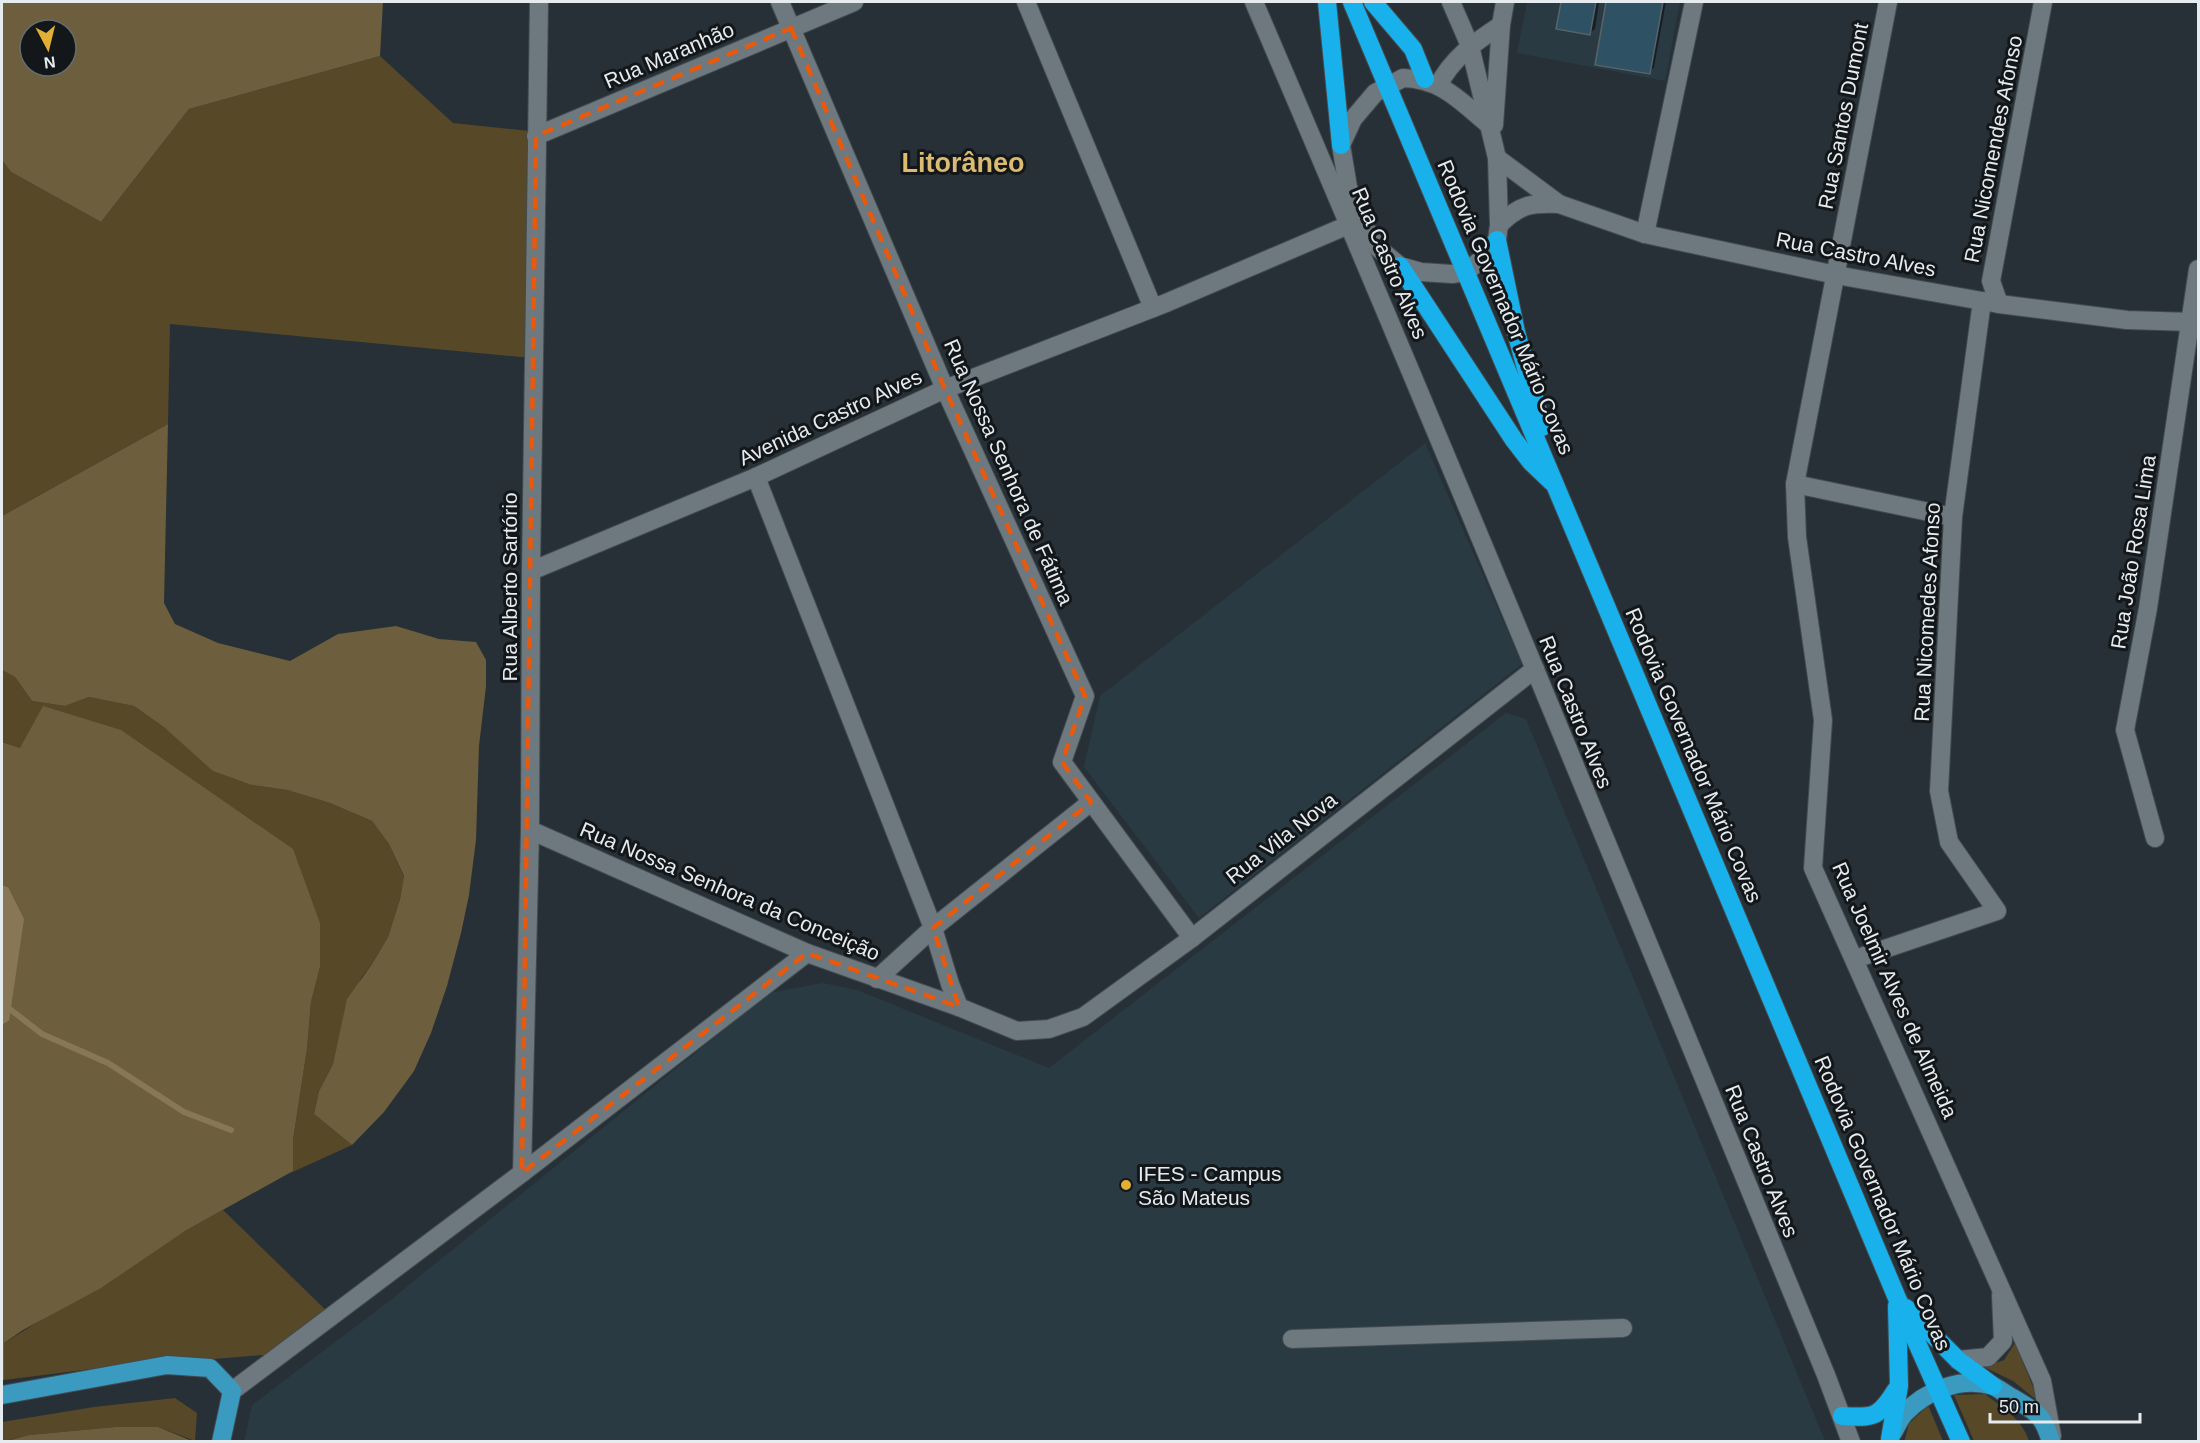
<svg xmlns="http://www.w3.org/2000/svg" width="2200" height="1443" font-family="Helvetica,sans-serif">
<rect width="100%" height="100%" fill="#263036"/>
<g fill="#2a3a43">
<polygon points="1527,2 1680,2 1665,81 1517,53"/>
<polygon points="1425,443 1522,664 1199,918 1084,767 1100,696"/>
<polygon points="1506,713 1526,719 1825,1441 244,1442 252,1405 388,1302 769,993 823,983 857,990 1049,1068"/>
</g>
<g fill="#574828">
<polygon points="380,56 453,123 540,132 542,359 170,324 168,424 2,516 2,160 11,172 101,222 189,109"/>
<polygon points="2,670 15,677 32,701 65,706 89,697 134,706 165,728 252,785 287,790 330,803 372,821 389,844 404,877 400,899 388,937 372,964 361,978 340,1034 333,1064 319,1091 314,1114 352,1145 286,1175 293,1171 293,1140 307,1049 311,1002 320,967 320,923 20,748 2,742"/>
<polygon points="223,1210 335,1319 287,1353 91,1369 4,1380 4,1343 185,1231"/>
<polygon points="2015,1343 2039,1402 2013,1381 1984,1367 2004,1360"/>
<path d="M1985,1394c17,13 38,26 44,47h-55l-20,-46z"/>
<polygon points="175,1398 197,1413 195,1441 158,1427 115,1427 29,1435 2,1442 2,1422 94,1407"/>
<polygon points="1928,1405 1943,1441 1904,1442 1909,1424"/>
</g>
<g fill="#6d5e3d" fill-rule="evenodd">
<path d="M2,2h381l-3,54 -191,53 -88,113 -90,-50 -9,-12zM30,30h36v36h-36z"/>
<polygon points="168,424 164,603 175,624 218,643 290,661 338,634 396,626 439,639 476,642 486,660 486,686 479,746 476,840 469,895 461,933 447,986 431,1033 414,1071 384,1112 352,1145 314,1114 319,1091 333,1064 347,999 372,964 388,937 400,899 404,876 389,844 372,821 330,803 287,790 252,785 213,771 165,728 134,706 89,697 65,706 32,701 15,677 2,670 2,516"/>
<polygon points="43,706 121,730 293,849 320,923 320,967 311,1002 307,1049 293,1140 293,1171 185,1231 101,1288 23,1330 4,1343 4,1380 2,1380 2,1025 9,1021 8,887 2,885 2,742 20,748"/>
<polygon points="115,1427 158,1427 192,1441 7,1441 29,1435"/>
</g>
<polygon fill="#877755" points="2,885 8,887 24,919 9,1021 2,1025"/>
<g fill="#0007">
<polygon points="1563,2 1599,2 1595,29 1590,33 1558,28"/>
<polygon points="1608,2 1666,2 1654,67 1650,72 1597,64"/>
</g>
<g fill="none" stroke-linecap="round" stroke-linejoin="round">
<polyline stroke="#877755" stroke-width="6" points="2,1003 42,1034 108,1063 184,1112 231,1130"/>
</g>
<g fill="#2e5264" stroke="#586369" stroke-width="1.5">
<polygon points="1561,2 1596,2 1590,35 1556,29"/>
<polygon points="1606,2 1663,2 1650,74 1595,65"/>
</g>
<g fill="none" stroke-linecap="round" stroke-linejoin="round">
<g stroke="#424b4f" stroke-width="20">
<g id="minor">
<polyline points="780,2 945,389 1085,696 1062,762 1192,938"/>
<polyline points="1026,2 1153,308"/>
<path d="M1254,2c195,455 383,914 572,1373l25,67"/>
<path d="M1451,2l19,44 27,112 2,67 -2,15 -13,17 -18,15 -14,2 -31,-2 -21,-6 -22,-18 -18,-28 -12,-33 -7,-42 12,-26 22,-26 28,-15c39,1 57,23 85,46"/>
<polyline points="1888,2 1795,484 1797,537 1823,720 1813,868 2042,1381 2052,1436"/>
<path d="M1438,86c14,-28 37,-44 63,-61"/>
<polyline points="1494,125 1501,25 1505,2"/>
<polyline points="536,136 854,2"/>
<polyline points="1497,158 1559,204 1645,234 1836,275 1999,304 2127,320 2192,322"/>
<path d="M1499,225c21,-21 32,-22 60,-21"/>
<polyline points="1645,234 1694,2"/>
<polyline points="1999,304 1991,281 2043,2"/>
<polyline points="756,477 933,928 950,984 959,1007"/>
<polyline points="1795,484 1953,517"/>
<polyline points="531,571 756,477 945,389 1166,303 1360,220"/>
<polyline points="530,830 807,953 959,1007 1017,1031 1049,1029 1083,1017 1192,938 1535,669"/>
<polyline points="2155,838 2125,730 2148,608 2198,269"/>
<polyline points="1855,959 1997,911 1949,842 1939,791 1953,517 1982,301"/>
<polyline points="877,979 933,928 1091,802"/>
<polyline points="522,1173 530,830 531,571 539,2"/>
<polyline points="1292,1339 1623,1328"/>
<polyline points="1958,1360 1988,1357 2003,1341 2001,1295"/>
<polyline points="232,1391 522,1173 807,953"/>
</g>
</g>
<g stroke="#424b4f" stroke-width="20">
<g id="major">
<polyline points="2,1395 167,1365 210,1368 232,1391 221,1442"/>
<path d="M1892,1434c4,-6 7,-14 12,-20 21,-23 57,-38 89,-28 7,3 13,9 20,12 23,14 30,16 38,44"/>
</g>
</g>
<g stroke="#424b4f" stroke-width="20">
<g id="highway">
<polyline points="1327,2 1341,145"/>
<polyline points="1352,2 1897,1298 1961,1442"/>
<polyline points="1373,2 1413,49 1425,79"/>
<polyline points="1497,240 1516,332 1542,427"/>
<polyline points="1400,266 1514,440 1531,462 1552,482"/>
<polyline points="1906,1308 1958,1360 1993,1386"/>
<path d="M1842,1416c31,2 37,2 54,-26"/>
<polyline points="1890,1439 1899,1386 1897,1306"/>
</g>
</g>
<use href="#minor" stroke="#6d787f" stroke-width="18"/>
<use href="#major" stroke="#3a9ac0" stroke-width="18"/>
<use href="#highway" stroke="#18b1ec" stroke-width="18"/>
</g>
<path fill="none" stroke="#e8590c" stroke-width="4.5" stroke-dasharray="12 8" stroke-linejoin="round" d="M791,28l154,361 140,307 -23,66 29,40 -158,126 26,79 -152,-54 -285,220 14,-1037z"/>
<circle fill="#e0af34" stroke="#13171a" stroke-width="2" cx="1126" cy="1185" r="6"/>
<g text-anchor="middle" dominant-baseline="central" stroke-width="6" stroke-linejoin="round" paint-order="stroke">
<g font-size="21" fill="#e5ebef" stroke="#13171a">
<text transform="translate(669 55) rotate(-23)">Rua Maranhão</text>
<text transform="translate(1843 116) rotate(-79)">Rua Santos Dumont</text>
<text transform="translate(1993 149) rotate(-79)">Rua Nicomendes Afonso</text>
<text transform="translate(1856 254) rotate(11)">Rua Castro Alves</text>
<text transform="translate(1390 263) rotate(67)">Rua Castro Alves</text>
<text transform="translate(1506 307) rotate(67)">Rodovia Governador Mário Covas</text>
<text transform="translate(830 417) rotate(-25)">Avenida Castro Alves</text>
<text transform="translate(1009 472) rotate(66)">Rua Nossa Senhora de Fátima</text>
<text transform="translate(2133 552) rotate(-81)">Rua João Rosa Lima</text>
<text transform="translate(509 587) rotate(-90)">Rua Alberto Sartório</text>
<text transform="translate(1927 612) rotate(-87)">Rua Nicomedes Afonso</text>
<text transform="translate(1576 712) rotate(68)">Rua Castro Alves</text>
<text transform="translate(1694 755) rotate(67)">Rodovia Governador Mário Covas</text>
<text transform="translate(1281 838) rotate(-38)">Rua Vila Nova</text>
<text transform="translate(730 891) rotate(23)">Rua Nossa Senhora da Conceição</text>
<text transform="translate(1895 990) rotate(66)">Rua Joelmir Alves de Almeida</text>
<text transform="translate(1762 1161) rotate(68)">Rua Castro Alves</text>
<text transform="translate(1883 1203) rotate(67)">Rodovia Governador Mário Covas</text>
</g>
<g font-size="21" fill="#e5ebef" stroke="#13171a" text-anchor="start">
<text x="1138" y="1173">IFES - Campus<tspan x="1138" dy="24">São Mateus</tspan></text>
</g>
<g font-size="27" font-weight="bold" fill="#dbba71" stroke="#13171a">
<text x="963" y="163">Litorâneo</text>
</g>
</g>
<rect width="2200" height="1443" fill="none" stroke="#e5ebef" stroke-width="6"/>
<g transform="translate(48 48) rotate(173)"><circle r="28" fill="#13171a" stroke="#676c6f" stroke-width="1.5"/>
<path d="M0-4.5L10 22L0 15L-10 22Z" fill="#e0af34"/>
<text y="-9" font-size="16" font-weight="bold" text-anchor="middle" fill="#e5ebef">N</text>
</g>
<path d="M1990 1413v9h150v-9" fill="none" stroke="#e5ebef" stroke-width="3"/>
<text x="1999" y="1413" font-size="18" fill="#e5ebef" stroke="#13171a" stroke-width="4.5" paint-order="stroke">50 m</text>
</svg>
